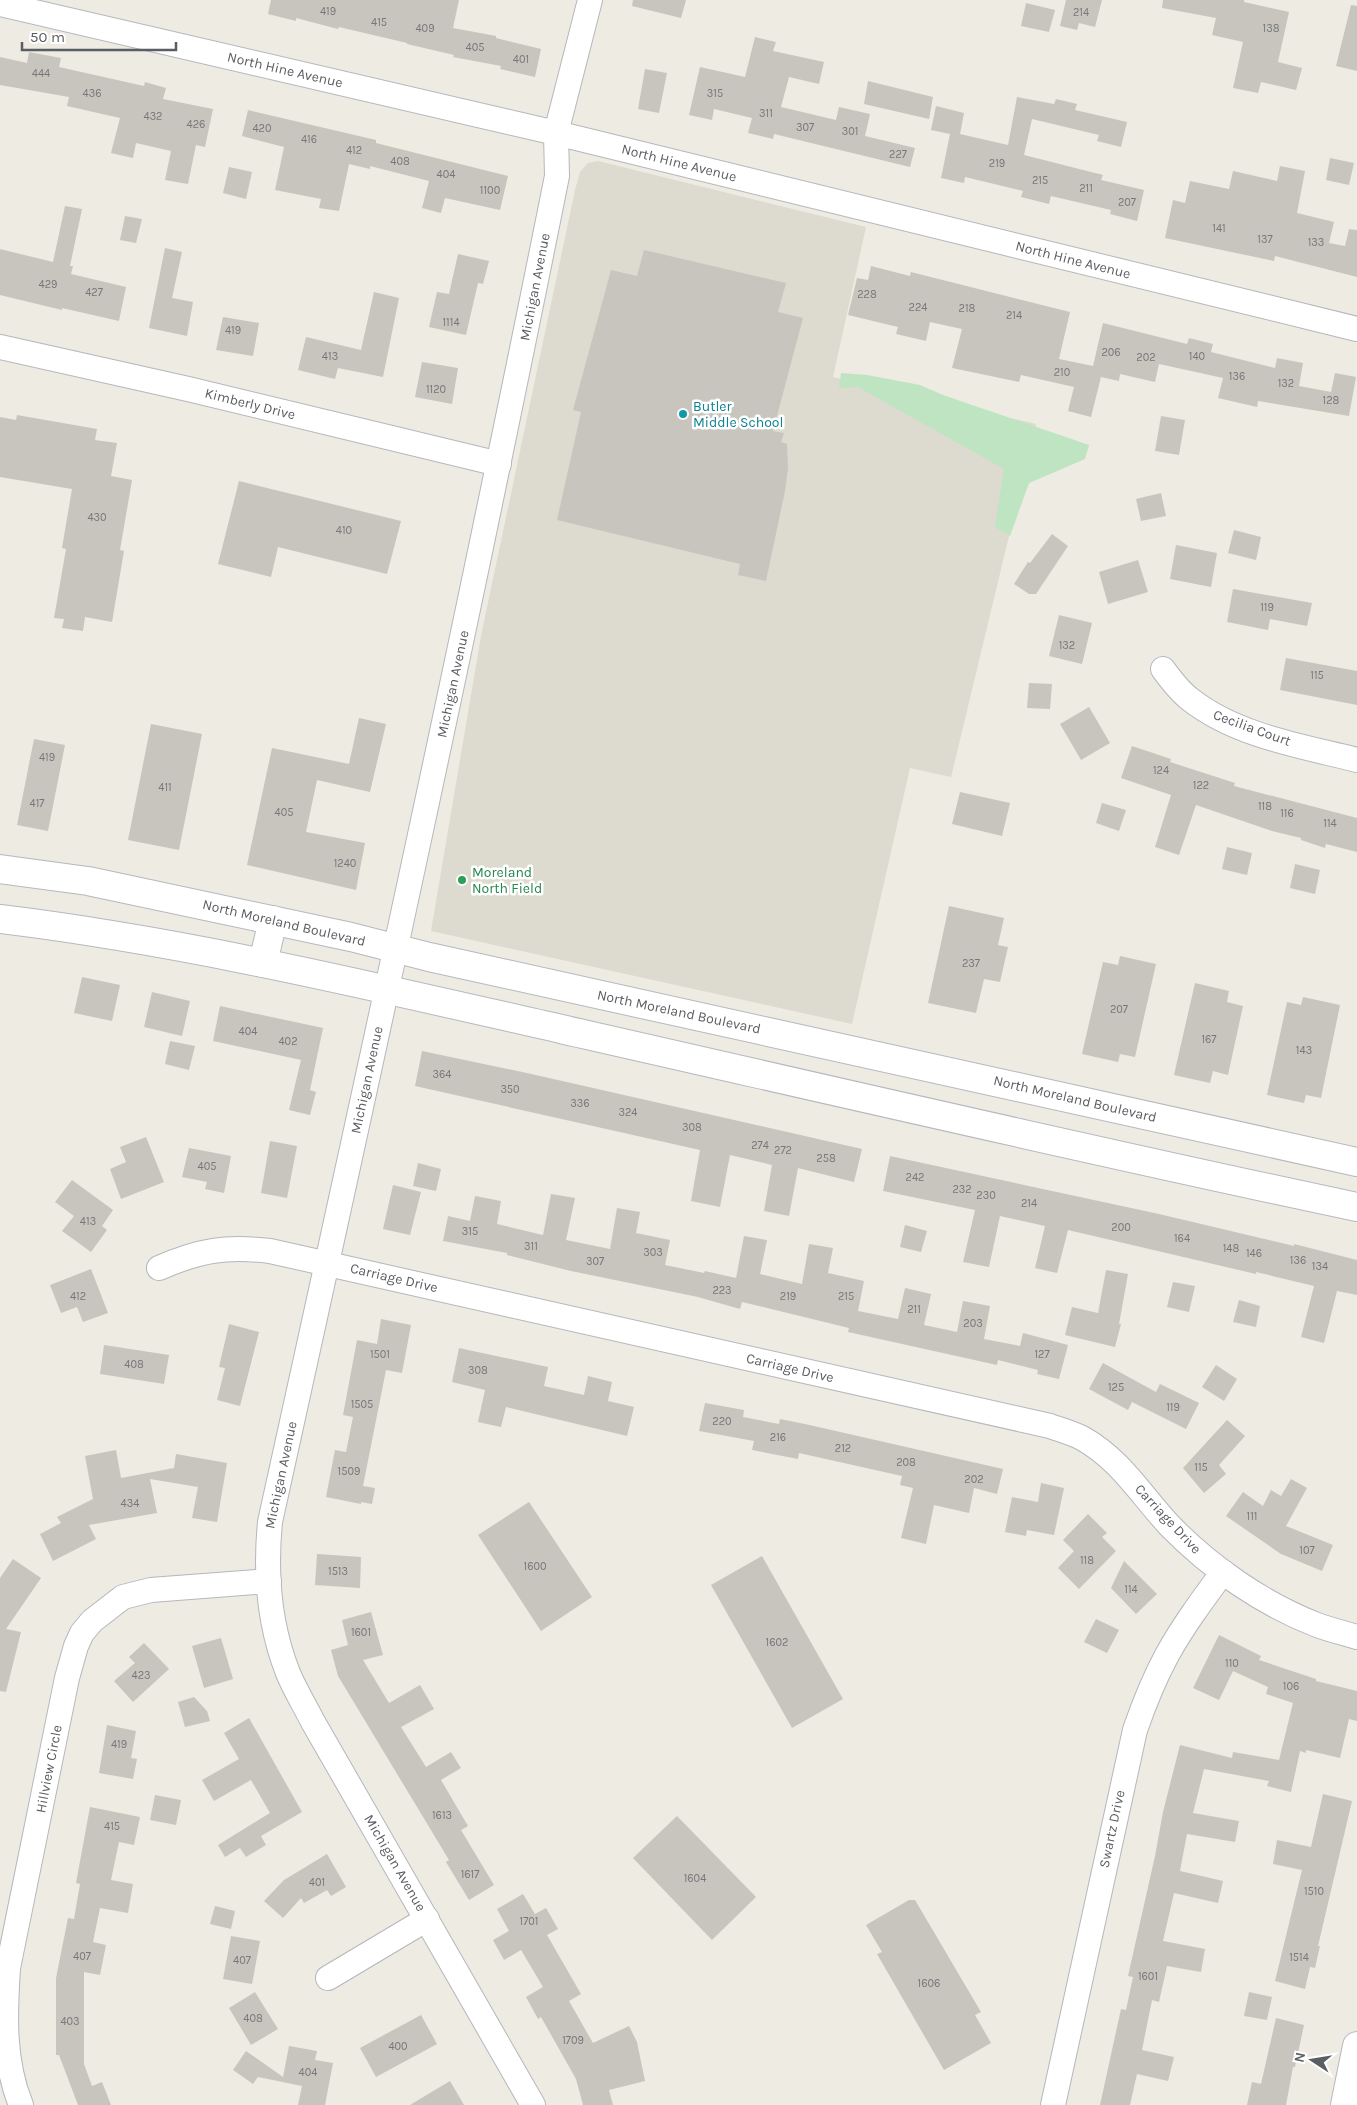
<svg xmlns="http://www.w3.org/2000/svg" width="1357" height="2105" font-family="Karla,sans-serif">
<rect width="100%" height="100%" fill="#edebe2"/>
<polygon fill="#dddad0" points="598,161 866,227 833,377 1036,424 951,777 910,768 852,1024 431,931 481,636 575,190 580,172 588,163"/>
<polygon fill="#bee4c1" points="841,373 867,375 920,385 943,395 1089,445 1085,459 1029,483 1010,536 995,527 1004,469 858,387 839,388"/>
<g fill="#c8c5bf">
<polygon points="271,0 459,0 453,28 496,36 496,38 541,49 535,77 500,69 501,66 453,57 454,55 407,44 407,43 339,27 338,29 296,18 296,21 268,14"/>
<polygon points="633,0 686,0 681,18 632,6"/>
<polygon points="1066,0 1102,0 1095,27 1079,23 1077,30 1060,26"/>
<polygon points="1163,0 1244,0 1244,2 1289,12 1278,62 1302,68 1296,90 1261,82 1258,93 1233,88 1243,42 1212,35 1216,18 1162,8"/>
<polygon points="1026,3 1055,10 1049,32 1021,26"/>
<polygon points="1351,5 1357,6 1357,71 1336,66"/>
<polygon points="755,37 776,42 773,51 824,62 819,84 789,77 781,107 836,120 839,107 870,114 865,136 915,148 910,167 774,134 773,139 748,133 752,118 714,109 712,120 689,115 700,67 745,77"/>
<polygon points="29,52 61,58 59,67 144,86 145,82 166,88 163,99 213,109 205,147 196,145 188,184 165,180 171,151 136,143 133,158 111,153 120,118 67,106 69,97 0,85 0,57 27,63"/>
<polygon points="645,69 667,73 659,113 638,109"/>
<polygon points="868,81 933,97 929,119 864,104"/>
<polygon points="1017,97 1054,104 1056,99 1077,104 1075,110 1127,122 1121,147 1097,141 1099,135 1032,119 1024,155 1103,175 1101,180 1144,190 1137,221 1110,214 1111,210 1051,196 1049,204 1021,197 1023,191 965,177 964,183 941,178 950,134 931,130 936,106 964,113 960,134 1008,145"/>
<polygon points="248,110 376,140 376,143 508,176 500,210 445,198 441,213 422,208 429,181 370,166 370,169 349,164 339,211 319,208 321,199 275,190 284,147 242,136"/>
<polygon points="1330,158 1354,163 1349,185 1326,180"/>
<polygon points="1280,166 1305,171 1297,213 1334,222 1329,243 1345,246 1349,229 1357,230 1357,277 1275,256 1274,261 1165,238 1173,200 1185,203 1190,181 1229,189 1233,171 1277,181"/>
<polygon points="229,167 252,172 246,199 223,193"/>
<polygon points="65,206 82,209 70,266 73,266 71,274 126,287 119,321 62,308 62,310 0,295 0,249 53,262"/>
<polygon points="125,216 142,219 136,243 120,240"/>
<polygon points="165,248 182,252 172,298 193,302 187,336 149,328"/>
<polygon points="644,250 786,283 778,312 803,318 773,431 784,433 781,442 787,444 788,468 785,491 766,581 738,575 740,564 557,520 581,412 573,410 611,270 637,276"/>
<polygon points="458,254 489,261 483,284 478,283 466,335 429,327 437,292 449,294"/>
<polygon points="871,266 910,276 911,272 1070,312 1059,359 1093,366 1103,323 1187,344 1189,338 1213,344 1211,352 1275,368 1277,358 1303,363 1299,386 1331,392 1335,373 1356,377 1349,416 1258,401 1257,407 1218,398 1223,378 1159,364 1155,382 1120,374 1119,381 1101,377 1091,417 1068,411 1074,387 1021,375 1019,382 952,368 962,329 930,322 926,341 896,334 898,327 848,315 857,278 868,280"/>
<polygon points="374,292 399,298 383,377 338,368 335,379 298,370 306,337 361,350"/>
<polygon points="223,317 259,323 253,356 216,350"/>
<polygon points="422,362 458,368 452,404 415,397"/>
<polygon points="17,415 97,429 95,440 117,443 111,476 132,480 120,550 124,551 112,622 85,617 83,631 62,628 64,619 54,618 66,549 62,548 72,489 0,477 0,417 16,420"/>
<polygon points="1161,416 1185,420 1179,455 1155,451"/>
<polygon points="239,481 401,521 387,574 278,547 271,577 218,564"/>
<polygon points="1161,493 1166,516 1141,521 1136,499"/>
<polygon points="1234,530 1261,537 1256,560 1228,553"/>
<polygon points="1052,534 1068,546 1036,594 1029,594 1014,584 1028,562 1030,563"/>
<polygon points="1176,545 1217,553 1211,587 1170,579"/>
<polygon points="1138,560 1148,592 1108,604 1099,572"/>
<polygon points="1233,589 1312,603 1307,626 1270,619 1268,630 1227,622"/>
<polygon points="1059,615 1092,623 1082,664 1049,656"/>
<polygon points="1286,658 1357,671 1357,705 1280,690"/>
<polygon points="1029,683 1052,684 1050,709 1027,708"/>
<polygon points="1089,707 1110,743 1081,760 1060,724"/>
<polygon points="359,718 386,724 370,792 317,780 306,832 365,843 356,890 247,865 272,748 349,764"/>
<polygon points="151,724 202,734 179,850 128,840"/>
<polygon points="34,739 65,745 48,831 17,825"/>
<polygon points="1132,746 1171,759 1170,762 1235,783 1234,786 1357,818 1357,852 1326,844 1325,848 1301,840 1301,838 1272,831 1196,805 1179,855 1155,847 1171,795 1121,778"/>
<polygon points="960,792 1010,803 1002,836 952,824"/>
<polygon points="1102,803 1126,810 1119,831 1096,823"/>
<polygon points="1227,847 1252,853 1247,875 1222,869"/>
<polygon points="1295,864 1320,870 1315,894 1290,888"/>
<polygon points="949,906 1004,918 998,945 1008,947 1000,982 984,979 976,1013 928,1003"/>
<polygon points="1120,956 1156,964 1135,1057 1120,1054 1118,1062 1082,1054 1103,962 1118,965"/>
<polygon points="82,977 120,985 112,1021 74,1013"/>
<polygon points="1195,983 1229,991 1227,1002 1243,1006 1228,1075 1213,1071 1210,1083 1174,1075"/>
<polygon points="152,992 190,1001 182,1036 144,1027"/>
<polygon points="1303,997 1340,1005 1321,1098 1306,1095 1304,1103 1267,1095 1287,1002 1301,1005"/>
<polygon points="220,1006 323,1028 310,1090 316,1092 310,1115 289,1110 301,1060 213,1041"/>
<polygon points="170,1041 195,1046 189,1070 165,1064"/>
<polygon points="422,1051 527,1073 862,1149 854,1182 798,1168 789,1216 764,1211 772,1165 730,1155 720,1207 691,1201 700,1150 415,1086"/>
<polygon points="146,1137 164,1182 121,1199 110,1169 126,1162 120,1147"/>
<polygon points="270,1141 297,1146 287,1198 261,1193"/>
<polygon points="189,1148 231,1156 224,1193 205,1189 207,1182 182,1177"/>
<polygon points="890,1156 1159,1214 1294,1246 1294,1244 1357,1260 1357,1295 1337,1291 1324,1343 1301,1337 1314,1286 1256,1272 1256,1274 1068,1230 1057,1273 1035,1268 1045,1226 1000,1216 989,1267 963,1262 975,1210 883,1191"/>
<polygon points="418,1163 441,1169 436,1191 413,1186"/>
<polygon points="72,1180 113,1210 102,1226 107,1230 91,1252 62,1231 74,1216 55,1202"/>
<polygon points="393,1185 421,1192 410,1235 383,1229"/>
<polygon points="551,1194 575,1198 566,1240 610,1249 617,1208 640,1212 636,1233 670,1240 665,1265 704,1273 705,1271 736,1278 744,1236 767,1240 760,1274 802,1284 809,1244 833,1248 828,1273 864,1281 858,1311 898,1319 905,1288 931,1294 924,1325 957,1332 963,1301 990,1306 984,1339 1020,1346 1023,1333 1068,1345 1059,1379 1037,1374 1038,1370 998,1360 997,1365 848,1332 849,1328 742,1302 740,1309 698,1297 571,1271 507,1255 507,1253 443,1241 448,1216 470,1221 475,1196 501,1201 497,1224 543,1235"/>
<polygon points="905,1225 927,1231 921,1252 900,1247"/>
<polygon points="91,1269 108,1313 83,1322 77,1307 61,1313 50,1285"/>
<polygon points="1106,1270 1128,1274 1119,1324 1121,1324 1115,1347 1065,1335 1072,1307 1098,1313"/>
<polygon points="1173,1282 1195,1286 1189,1312 1167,1307"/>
<polygon points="1239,1300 1260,1306 1256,1327 1233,1322"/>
<polygon points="381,1319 411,1325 402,1373 386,1370 363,1486 375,1488 372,1504 361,1502 361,1504 326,1497 335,1450 346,1452 353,1417 343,1415 357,1340 377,1344"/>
<polygon points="229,1324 259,1332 240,1406 217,1400 225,1368 219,1367"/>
<polygon points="104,1345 169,1355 164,1384 100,1374"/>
<polygon points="459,1348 548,1367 544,1386 584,1395 588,1376 612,1382 608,1401 634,1407 627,1436 506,1407 501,1427 478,1422 485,1390 452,1382"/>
<polygon points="1103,1363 1156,1392 1160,1384 1199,1403 1186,1429 1132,1402 1128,1410 1089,1389"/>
<polygon points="1216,1365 1237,1379 1224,1401 1202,1387"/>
<polygon points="705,1403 744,1410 743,1417 779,1424 780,1419 805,1424 1003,1469 997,1494 974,1488 969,1513 934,1505 926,1544 901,1538 913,1488 900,1485 902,1476 799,1453 798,1459 752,1450 754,1441 699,1431"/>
<polygon points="1227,1420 1245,1436 1219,1465 1226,1474 1204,1493 1183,1468"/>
<polygon points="116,1450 121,1478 174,1468 176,1454 227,1463 217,1522 192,1518 198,1487 150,1479 157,1513 89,1525 96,1539 53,1561 40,1534 61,1523 57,1517 93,1499 85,1456"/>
<polygon points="1291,1479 1307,1488 1286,1526 1333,1545 1322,1571 1281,1554 1226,1516 1243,1492 1263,1506 1271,1490 1281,1496"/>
<polygon points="1041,1483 1064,1488 1054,1535 1027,1530 1026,1536 1005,1532 1012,1497 1038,1502"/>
<polygon points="529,1502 592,1597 541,1631 478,1535"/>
<polygon points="1088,1514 1107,1533 1102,1537 1116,1551 1079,1589 1058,1568 1074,1551 1063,1540"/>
<polygon points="317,1554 361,1557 360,1588 315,1585"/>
<polygon points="762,1556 843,1699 792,1728 711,1585"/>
<polygon points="13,1559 41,1578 6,1629 21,1632 6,1692 0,1691 0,1578"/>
<polygon points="1124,1561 1157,1594 1136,1614 1111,1588"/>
<polygon points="371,1612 383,1655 363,1660 389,1703 420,1685 434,1709 401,1727 426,1767 451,1752 461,1768 441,1780 468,1826 461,1830 494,1885 469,1900 446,1862 449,1860 338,1676 331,1650 348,1645 342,1620"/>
<polygon points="1096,1619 1119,1630 1107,1653 1084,1642"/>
<polygon points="1219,1635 1261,1656 1259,1660 1316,1679 1316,1681 1357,1691 1357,1721 1349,1719 1340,1758 1306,1750 1306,1753 1300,1751 1291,1792 1267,1786 1269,1781 1204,1769 1193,1813 1239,1821 1235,1842 1187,1834 1180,1871 1223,1881 1218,1903 1174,1893 1163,1941 1205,1949 1201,1972 1167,1966 1159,2002 1152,2000 1142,2050 1174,2057 1168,2081 1137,2074 1130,2105 1100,2105 1121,2009 1126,2010 1133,1977 1128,1976 1155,1856 1163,1812 1180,1745 1232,1758 1233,1752 1279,1760 1293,1703 1266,1694 1268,1687 1233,1671 1219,1700 1193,1688"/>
<polygon points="221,1638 233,1679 204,1688 192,1646"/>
<polygon points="144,1643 169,1669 133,1702 114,1681 135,1663 129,1657"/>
<polygon points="194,1697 207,1711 210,1721 185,1727 178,1702"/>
<polygon points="249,1718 302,1812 261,1836 266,1845 246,1857 240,1848 225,1857 218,1845 270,1813 251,1780 214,1801 202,1780 239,1759 224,1733"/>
<polygon points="107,1725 136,1731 131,1758 137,1759 133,1779 99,1773"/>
<polygon points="1323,1794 1352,1801 1318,1946 1320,1946 1315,1968 1310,1967 1305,1989 1275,1981 1302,1870 1273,1864 1277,1840 1311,1847"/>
<polygon points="155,1795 181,1800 176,1825 150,1820"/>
<polygon points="90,1807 140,1817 134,1845 119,1842 111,1880 133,1884 128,1913 100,1908 93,1942 106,1945 100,1975 84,1972 84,2064 92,2086 102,2082 111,2105 78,2105 59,2055 56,2055 56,1978 68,1918 74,1919 80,1884 76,1883"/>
<polygon points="677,1816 756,1897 712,1940 633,1858"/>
<polygon points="327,1854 346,1887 331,1896 327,1890 304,1903 301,1898 283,1918 264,1901 284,1880"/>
<polygon points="523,1894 535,1914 546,1908 558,1929 547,1935 581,1994 569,2001 593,2043 629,2026 637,2042 645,2081 609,2090 613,2105 583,2105 576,2079 541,2017 538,2019 526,1997 543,1987 521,1950 504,1960 493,1940 509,1931 497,1909"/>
<polygon points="909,1900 915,1900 981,2012 975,2015 991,2043 944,2070 877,1954 882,1952 866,1925"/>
<polygon points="215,1906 235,1911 231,1929 210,1924"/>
<polygon points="231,1936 260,1941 252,1984 223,1979"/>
<polygon points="255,1992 278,2029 251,2045 229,2008"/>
<polygon points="1249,1992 1272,1997 1267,2020 1244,2016"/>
<polygon points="421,2015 437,2044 376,2077 360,2048"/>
<polygon points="1276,2018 1304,2025 1295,2067 1293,2067 1286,2105 1247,2105 1252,2082 1261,2084"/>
<polygon points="289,2046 317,2051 315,2060 333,2063 325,2105 298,2105 302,2086 258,2077 253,2084 233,2070 246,2051 283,2077"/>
<polygon points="450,2081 464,2105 410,2105"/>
</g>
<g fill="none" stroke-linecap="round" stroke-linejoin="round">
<g stroke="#b4b7bc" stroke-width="26">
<g id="street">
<polyline points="0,4 556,133 1357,329"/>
<polyline points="0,347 188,389 499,464"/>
<path d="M1163,669c8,11 17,23 28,31 46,36 111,46 166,60"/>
<path d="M159,1268c41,-18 67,-22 111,-17l780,175c11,4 22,7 32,12 38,21 59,57 88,88 41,42 93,78 147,99 13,5 27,8 40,12"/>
<polyline points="328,1978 427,1919"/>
<path d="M21,2105c-18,-44 -16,-90 -13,-137l59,-290 9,-32 6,-13 10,-12 31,-24 28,-7 118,-9"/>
<path d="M533,2105l-220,-383c-8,-16 -18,-32 -25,-49 -19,-48 -23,-100 -18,-151 99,-449 197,-896 287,-1346l-1,-43 34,-133"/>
<path d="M1053,2105l82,-375c9,-26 19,-51 32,-75 16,-29 36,-56 56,-83"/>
</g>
</g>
<g stroke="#b5b8be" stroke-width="30">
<g id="secondary">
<polyline points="0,869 88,881 351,937 429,957 1357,1162"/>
<path d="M0,919c189,23 375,68 561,110 265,60 530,122 796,178"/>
<polyline points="263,963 273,920"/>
<polyline points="1345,2105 1357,2046"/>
</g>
</g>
<use href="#street" stroke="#fff" stroke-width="24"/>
<use href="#secondary" stroke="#fff" stroke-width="28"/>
</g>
<circle fill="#0f9aa8" stroke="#fff" stroke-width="2" cx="683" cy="414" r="5"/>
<circle fill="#2e9e5b" stroke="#fff" stroke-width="2" cx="462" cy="880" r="5"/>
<g text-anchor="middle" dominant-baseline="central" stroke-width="5" stroke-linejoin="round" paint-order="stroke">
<g font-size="11" fill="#767779">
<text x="328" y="11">419</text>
<text x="1081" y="12">214</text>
<text x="379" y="22">415</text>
<text x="425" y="28">409</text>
<text x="1271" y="28">138</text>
<text x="475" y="47">405</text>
<text x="521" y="59">401</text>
<text x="41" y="73">444</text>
<text x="92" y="93">436</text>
<text x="715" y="93">315</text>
<text x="766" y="113">311</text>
<text x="153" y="116">432</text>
<text x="196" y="124">426</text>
<text x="805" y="127">307</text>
<text x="262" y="128">420</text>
<text x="850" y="131">301</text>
<text x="309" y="139">416</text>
<text x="354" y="150">412</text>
<text x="898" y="154">227</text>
<text x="400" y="161">408</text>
<text x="997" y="163">219</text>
<text x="446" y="174">404</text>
<text x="1040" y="180">215</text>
<text x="1086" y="188">211</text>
<text x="490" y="190">1100</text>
<text x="1127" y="202">207</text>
<text x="1219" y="228">141</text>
<text x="1265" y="239">137</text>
<text x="1316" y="242">133</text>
<text x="48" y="284">429</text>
<text x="94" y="292">427</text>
<text x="867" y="294">228</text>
<text x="918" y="307">224</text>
<text x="967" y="308">218</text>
<text x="1014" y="315">214</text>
<text x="451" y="322">1114</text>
<text x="233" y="330">419</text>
<text x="1111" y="352">206</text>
<text x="330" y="356">413</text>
<text x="1197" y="356">140</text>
<text x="1146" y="357">202</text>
<text x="1062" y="372">210</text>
<text x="1237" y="376">136</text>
<text x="1286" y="383">132</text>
<text x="436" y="389">1120</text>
<text x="1331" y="400">128</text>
<text x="97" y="517">430</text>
<text x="344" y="530">410</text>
<text x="1267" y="607">119</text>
<text x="1067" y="645">132</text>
<text x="1317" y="675">115</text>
<text x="47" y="757">419</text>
<text x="1161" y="770">124</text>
<text x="1201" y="785">122</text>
<text x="165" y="787">411</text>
<text x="37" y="803">417</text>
<text x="1265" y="806">118</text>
<text x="284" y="812">405</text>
<text x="1287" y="813">116</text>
<text x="1330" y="823">114</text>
<text x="345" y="863">1240</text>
<text x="971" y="963">237</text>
<text x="1119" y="1009">207</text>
<text x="248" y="1031">404</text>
<text x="1209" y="1039">167</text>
<text x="288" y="1041">402</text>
<text x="1304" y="1050">143</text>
<text x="442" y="1074">364</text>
<text x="510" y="1089">350</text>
<text x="580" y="1103">336</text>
<text x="628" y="1112">324</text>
<text x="692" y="1127">308</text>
<text x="760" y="1145">274</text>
<text x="783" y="1150">272</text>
<text x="826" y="1158">258</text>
<text x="207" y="1166">405</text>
<text x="915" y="1177">242</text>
<text x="962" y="1189">232</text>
<text x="986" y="1195">230</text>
<text x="1029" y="1203">214</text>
<text x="88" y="1221">413</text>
<text x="1121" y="1227">200</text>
<text x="470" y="1231">315</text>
<text x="1182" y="1238">164</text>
<text x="531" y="1246">311</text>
<text x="1231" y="1248">148</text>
<text x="653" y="1252">303</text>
<text x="1254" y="1253">146</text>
<text x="1298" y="1260">136</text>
<text x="595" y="1261">307</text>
<text x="1320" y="1266">134</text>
<text x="722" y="1290">223</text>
<text x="78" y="1296">412</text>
<text x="788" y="1296">219</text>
<text x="846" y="1296">215</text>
<text x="914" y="1309">211</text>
<text x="973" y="1323">203</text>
<text x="380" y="1354">1501</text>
<text x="1042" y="1354">127</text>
<text x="134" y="1364">408</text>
<text x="478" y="1370">308</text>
<text x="1116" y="1387">125</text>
<text x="362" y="1404">1505</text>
<text x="1173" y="1407">119</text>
<text x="722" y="1421">220</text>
<text x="778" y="1437">216</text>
<text x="843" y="1448">212</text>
<text x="906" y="1462">208</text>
<text x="1201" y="1467">115</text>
<text x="349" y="1471">1509</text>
<text x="974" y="1479">202</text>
<text x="130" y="1503">434</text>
<text x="1252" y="1516">111</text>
<text x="1307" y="1550">107</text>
<text x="1087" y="1560">118</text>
<text x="535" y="1566">1600</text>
<text x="338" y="1571">1513</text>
<text x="1131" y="1589">114</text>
<text x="361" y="1632">1601</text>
<text x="777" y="1642">1602</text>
<text x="1232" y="1663">110</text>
<text x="141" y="1675">423</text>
<text x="1291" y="1686">106</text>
<text x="119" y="1744">419</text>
<text x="442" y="1815">1613</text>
<text x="112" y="1826">415</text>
<text x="470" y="1874">1617</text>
<text x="695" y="1878">1604</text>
<text x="317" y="1882">401</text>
<text x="1314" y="1891">1510</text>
<text x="529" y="1921">1701</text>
<text x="82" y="1956">407</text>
<text x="1299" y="1957">1514</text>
<text x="242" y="1960">407</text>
<text x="1148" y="1976">1601</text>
<text x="929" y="1983">1606</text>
<text x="253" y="2018">408</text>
<text x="70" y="2021">403</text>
<text x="573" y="2040">1709</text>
<text x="398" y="2046">400</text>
<text x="308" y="2072">404</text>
</g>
<g font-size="14" fill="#5a5d62" stroke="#fff">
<text transform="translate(285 70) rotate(13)">North Hine Avenue</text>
<text transform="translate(679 163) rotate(14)">North Hine Avenue</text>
<text transform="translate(1073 260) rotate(14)">North Hine Avenue</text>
<text transform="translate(535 287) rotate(-79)">Michigan Avenue</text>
<text transform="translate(250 404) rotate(14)">Kimberly Drive</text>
<text transform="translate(453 684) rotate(-78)">Michigan Avenue</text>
<text transform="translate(1252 728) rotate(20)">Cecilia Court</text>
<text transform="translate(284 923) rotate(13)">North Moreland Boulevard</text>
<text transform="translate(679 1012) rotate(12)">North Moreland Boulevard</text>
<text transform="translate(367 1080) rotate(-78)">Michigan Avenue</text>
<text transform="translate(1075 1099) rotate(13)">North Moreland Boulevard</text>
<text transform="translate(394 1278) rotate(13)">Carriage Drive</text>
<text transform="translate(790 1368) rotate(13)">Carriage Drive</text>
<text transform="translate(281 1475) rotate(-78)">Michigan Avenue</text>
<text transform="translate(1168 1519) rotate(47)">Carriage Drive</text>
<text transform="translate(49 1769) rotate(-79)">Hillview Circle</text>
<text transform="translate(1112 1829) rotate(-78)">Swartz Drive</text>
<text transform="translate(395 1863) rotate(60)">Michigan Avenue</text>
</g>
<g font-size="14" fill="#0d838f" stroke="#fff" text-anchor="start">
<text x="693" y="406">Butler<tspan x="693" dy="16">Middle School</tspan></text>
</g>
<g font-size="14" fill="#27864d" stroke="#fff" text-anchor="start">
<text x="472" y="872">Moreland<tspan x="472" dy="16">North Field</tspan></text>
</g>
</g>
<g transform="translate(1312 2060) rotate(282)" stroke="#ffffff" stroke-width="4" paint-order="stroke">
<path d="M0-4L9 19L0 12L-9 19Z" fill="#5a5d62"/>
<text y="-8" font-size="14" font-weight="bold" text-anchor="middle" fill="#5a5d62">N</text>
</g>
<path d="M22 42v8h154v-8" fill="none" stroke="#5a5d62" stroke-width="2.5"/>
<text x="30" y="42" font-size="15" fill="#5a5d62" stroke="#ffffff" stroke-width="4" paint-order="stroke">50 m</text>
</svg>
